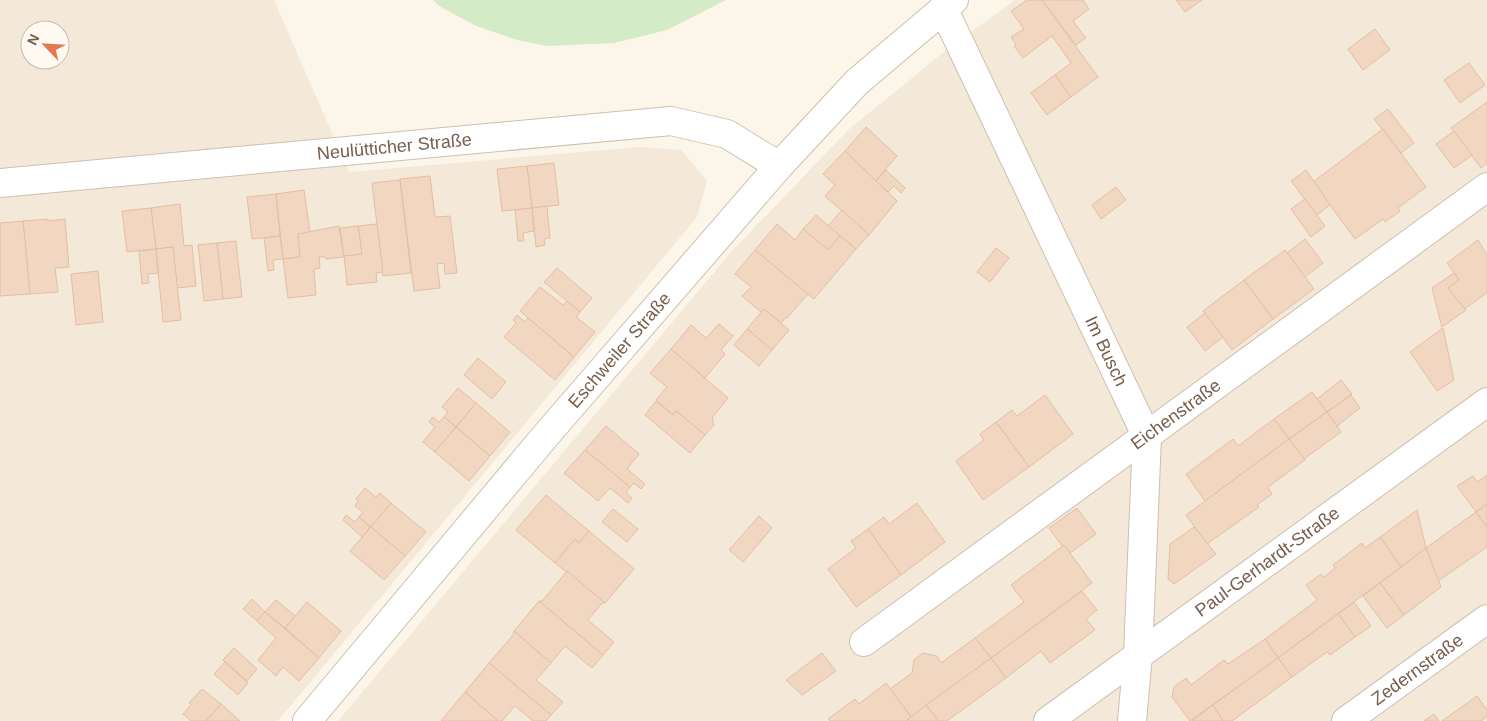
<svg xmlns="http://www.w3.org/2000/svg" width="1487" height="721" font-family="Arial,sans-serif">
<rect width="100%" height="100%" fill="#fcf6ea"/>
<g fill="#f4e9d8" fill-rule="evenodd">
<path d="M0,0h274l75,172 291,-25 41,3 26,31 -10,36 -419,504h-278zM30,30h30v30h-30z"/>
<polygon points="1015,0 1487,0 1487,721 338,721 731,252 848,130 950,47"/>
</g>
<polygon fill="#d4ebc8" points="433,0 726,0 667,30 614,43 547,46 517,40 476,26 439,6"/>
<g fill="#f1d7c2" stroke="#e4bea2">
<polygon points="1027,0 1042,0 1098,77 1071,97 1055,75 1071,63 1052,36 1023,58 1014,46 1016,44 1011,37 1024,29 1011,11"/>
<polygon points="1042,0 1083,0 1089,9 1073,21 1086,38 1076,45"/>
<polygon points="1176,0 1202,0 1185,12"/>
<polygon points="1375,29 1390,50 1363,70 1348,49"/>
<polygon points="1469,63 1485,85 1460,103 1444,80"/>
<polygon points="1055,75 1071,97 1047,115 1031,93"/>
<polygon points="1487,102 1487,163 1481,168 1451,128"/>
<polygon points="1388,109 1414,143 1401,153 1374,119"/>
<polygon points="866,127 897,156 876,181 845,151"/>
<polygon points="1383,129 1426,187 1398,208 1400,211 1385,222 1383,219 1355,239 1313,182"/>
<polygon points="1454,131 1472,155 1454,168 1436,144"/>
<polygon points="845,151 897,201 869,235 825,196 835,185 823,174"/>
<polygon points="554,163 559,205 532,208 527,166"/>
<polygon points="527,166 532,208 502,211 497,169"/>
<polygon points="886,170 905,188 901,193 894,186 888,192 876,181"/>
<polygon points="1306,170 1330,205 1317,215 1291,181"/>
<polygon points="430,176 435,217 450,216 457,273 445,274 444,263 437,264 440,288 414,291 400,179"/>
<polygon points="400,180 411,273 383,276 372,183"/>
<polygon points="1116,187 1126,200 1101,219 1092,205"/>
<polygon points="304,190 310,233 298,234 300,257 283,259 276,194"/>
<polygon points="276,194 280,236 252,239 247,197"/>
<polygon points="1305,199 1325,226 1311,237 1291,209"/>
<polygon points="180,204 184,246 192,245 196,286 177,288 173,247 156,249 151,208"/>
<polygon points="547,206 550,238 544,239 545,245 536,247 532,208"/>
<polygon points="151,208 156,249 127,252 122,211"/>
<polygon points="532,208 534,231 523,233 524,241 518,241 515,210"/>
<polygon points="842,210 869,235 856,249 828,226"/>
<polygon points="816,215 840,236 828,250 803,229"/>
<polygon points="48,219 48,221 65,219 69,267 55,268 58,292 30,294 23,221"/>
<polygon points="23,221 30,294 0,296 0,223"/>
<polygon points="377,224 383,272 376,273 377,282 347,285 344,256 362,254 358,226"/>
<polygon points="777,224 795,240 803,229 828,250 840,236 856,249 814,299 755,250"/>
<polygon points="339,226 344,257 326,259 325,257 319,257 320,268 314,269 316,295 288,298 283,259 300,257 298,234"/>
<polygon points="358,226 362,254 344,256 340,228"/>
<polygon points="280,236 283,259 273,260 274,270 268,271 264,238"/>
<polygon points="1305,239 1323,263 1305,277 1287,253"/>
<polygon points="1478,240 1487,255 1487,293 1464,309 1448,288 1459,280 1447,263"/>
<polygon points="236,241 242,297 223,299 217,243"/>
<polygon points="217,243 223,299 204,301 198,245"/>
<polygon points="173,247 181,320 163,322 156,249"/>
<polygon points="996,248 1009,258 990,282 977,272"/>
<polygon points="156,249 158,273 148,274 149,283 142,284 139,251"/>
<polygon points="755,250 808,294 787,318 786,317 781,323 764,309 762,313 742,296 751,287 735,274"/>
<polygon points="1285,250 1314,289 1273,319 1244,280"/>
<polygon points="557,268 592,298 580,312 544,282"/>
<polygon points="98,271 103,322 76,325 71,274"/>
<polygon points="1454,273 1459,280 1448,288 1466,310 1442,327 1432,288"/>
<polygon points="1244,280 1273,319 1232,350 1203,311"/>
<polygon points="540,287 563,305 567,301 580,312 576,317 595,332 574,357 520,311"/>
<polygon points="764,309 789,330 772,350 747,329"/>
<polygon points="1205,313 1223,337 1205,351 1187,327"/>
<polygon points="517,315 525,322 528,318 574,357 555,380 504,337 516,323 513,320"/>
<polygon points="719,324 733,336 721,350 725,354 705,378 671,349 691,325 706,338"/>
<polygon points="1443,328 1454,380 1437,391 1410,352"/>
<polygon points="747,329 772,350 759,366 734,345"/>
<polygon points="671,349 728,398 712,418 714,425 705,435 676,411 673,415 656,400 667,387 650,373"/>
<polygon points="478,358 506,382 492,399 464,375"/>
<polygon points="1341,380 1352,394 1327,412 1317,399"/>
<polygon points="458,388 476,403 456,427 444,417 448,412 442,407"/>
<polygon points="1312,392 1327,412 1289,439 1274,419"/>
<polygon points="1045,395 1073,434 1029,467 996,422 1012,410 1017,416"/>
<polygon points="1351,395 1360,408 1337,426 1327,412"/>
<polygon points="656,401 673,415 676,411 705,435 690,453 645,415"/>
<polygon points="476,403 510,432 490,456 456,427"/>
<polygon points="1327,412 1341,432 1304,459 1289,439"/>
<polygon points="433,417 439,422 444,417 456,427 435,452 423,442 435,427 429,422"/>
<polygon points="1274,419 1289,439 1205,501 1186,474 1233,439 1238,446"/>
<polygon points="996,422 1029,467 983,500 956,461 984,440 980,434"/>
<polygon points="606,426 639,454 627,469 645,484 641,489 634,483 630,487 585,450"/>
<polygon points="456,427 490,456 469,481 435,452"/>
<polygon points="1289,439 1305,460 1268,487 1272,494 1257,505 1259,507 1207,544 1186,515"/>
<polygon points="585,450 630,487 626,493 632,498 628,503 610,488 598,501 564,473"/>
<polygon points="1487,475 1487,504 1476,512 1457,486 1473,476 1477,482"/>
<polygon points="365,488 376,497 380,493 391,503 371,527 359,517 363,512 355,506 358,501 356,499"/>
<polygon points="546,495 589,531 579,543 575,539 555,563 516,530"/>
<polygon points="391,503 426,532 405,556 371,527"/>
<polygon points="917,503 945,542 901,575 868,529 884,517 889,524"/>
<polygon points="1487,504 1487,527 1476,512"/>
<polygon points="1077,508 1096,534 1070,553 1064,545 1062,546 1049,528"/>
<polygon points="613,509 638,529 627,542 602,522"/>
<polygon points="1417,510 1426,548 1401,567 1380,537"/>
<polygon points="1476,512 1487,527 1487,547 1438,581 1426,548"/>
<polygon points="346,515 355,522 359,517 370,527 362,537 343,520"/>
<polygon points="759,516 772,528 743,562 729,550"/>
<polygon points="371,527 405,556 384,580 350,551"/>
<polygon points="1194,527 1216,554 1174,584 1168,579 1170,544"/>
<polygon points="868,529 901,575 856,607 828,569 856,548 851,541"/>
<polygon points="589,531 634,569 605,603 555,563 575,539 579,543"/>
<polygon points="1380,537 1401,567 1278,658 1265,639 1317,600 1306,585 1321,574 1324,577 1335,568 1333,565 1362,543 1365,548"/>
<polygon points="1064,545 1092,583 991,658 975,638 1024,602 1011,585"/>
<polygon points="1426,548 1441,587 1404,615 1380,583"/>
<polygon points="567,571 605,603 602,603 588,620 614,642 603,655 539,601 542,601"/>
<polygon points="1380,583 1404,615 1387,628 1363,596"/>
<polygon points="1082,591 1097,610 1086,619 1095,630 1050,663 1041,651 1006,678 991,658"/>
<polygon points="252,599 265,612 257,621 243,609"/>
<polygon points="276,600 295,616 285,628 265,612"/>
<polygon points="539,601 603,655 592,668 565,646 551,663 514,631"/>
<polygon points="307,602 341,631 319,658 285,628"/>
<polygon points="1354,602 1371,626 1355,637 1338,614"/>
<polygon points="265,612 319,658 299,681 283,667 276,676 258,660 276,638 257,621"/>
<polygon points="1338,614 1355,637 1330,655 1327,652 1292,677 1278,658"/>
<polygon points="514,631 551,663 536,680 563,702 551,715 489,663 514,634 513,632"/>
<polygon points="975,638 991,658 911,717 890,689 912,673 914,660 923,653 937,656 941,663"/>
<polygon points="1265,639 1278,658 1190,721 1172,697 1174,687 1186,678 1191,685 1224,660 1228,664"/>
<polygon points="234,648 257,669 247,681 223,660"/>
<polygon points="822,653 836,671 802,695 786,680"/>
<polygon points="991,658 1006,678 947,721 939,721 926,705"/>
<polygon points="1278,658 1292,677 1232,721 1223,721 1213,705"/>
<polygon points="225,662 248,683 238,695 214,674"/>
<polygon points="489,663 551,715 546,721 533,721 515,706 502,721 498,721 465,692"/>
<polygon points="886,683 911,717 906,721 830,721 828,719 855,699 859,704"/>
<polygon points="202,689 221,704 206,721 191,721 183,714 191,705 189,703"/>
<polygon points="465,692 498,721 441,721"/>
<polygon points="1477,696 1487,710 1487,717 1481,721 1442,721"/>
<polygon points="221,704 240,721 206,721"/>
<polygon points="926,705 939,721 906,721"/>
<polygon points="1213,705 1223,721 1192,721"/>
<polygon points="1434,714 1439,721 1424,721"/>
</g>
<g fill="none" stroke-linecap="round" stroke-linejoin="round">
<g stroke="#cfbfaf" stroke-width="30">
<g id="minor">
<path id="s1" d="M943,8l204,429 -9,218 -6,66"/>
<path id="s2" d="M0,183l671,-62 56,13 52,32"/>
<path id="s3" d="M864,642l623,-455"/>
<path id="s4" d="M307,721l240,-287 232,-268 78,-84 97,-82"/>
<path id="s5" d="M1048,721l439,-319"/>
<path id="s6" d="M1346,721l141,-102"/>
</g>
</g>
<use href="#minor" stroke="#fff" stroke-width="28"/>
</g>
<g text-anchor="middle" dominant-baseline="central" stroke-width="4" stroke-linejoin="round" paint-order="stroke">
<g font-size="18" fill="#775e4d" stroke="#fffaf1">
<text stroke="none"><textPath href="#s2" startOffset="396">Neulütticher Straße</textPath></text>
<text stroke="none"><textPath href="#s4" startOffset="485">Eschweiler Straße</textPath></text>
<text stroke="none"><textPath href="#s1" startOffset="380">Im Busch</textPath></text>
<text stroke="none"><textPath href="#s3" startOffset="386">Eichenstraße</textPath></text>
<text stroke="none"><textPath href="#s5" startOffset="271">Paul-Gerhardt-Straße</textPath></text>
<text stroke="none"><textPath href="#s6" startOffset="88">Zedernstraße</textPath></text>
</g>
</g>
<g transform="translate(45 45) rotate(295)"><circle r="24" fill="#fffaf1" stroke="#c9bcaf"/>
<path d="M0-4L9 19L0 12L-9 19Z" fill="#e37952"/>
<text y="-8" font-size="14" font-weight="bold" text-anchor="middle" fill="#775e4d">N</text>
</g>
</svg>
